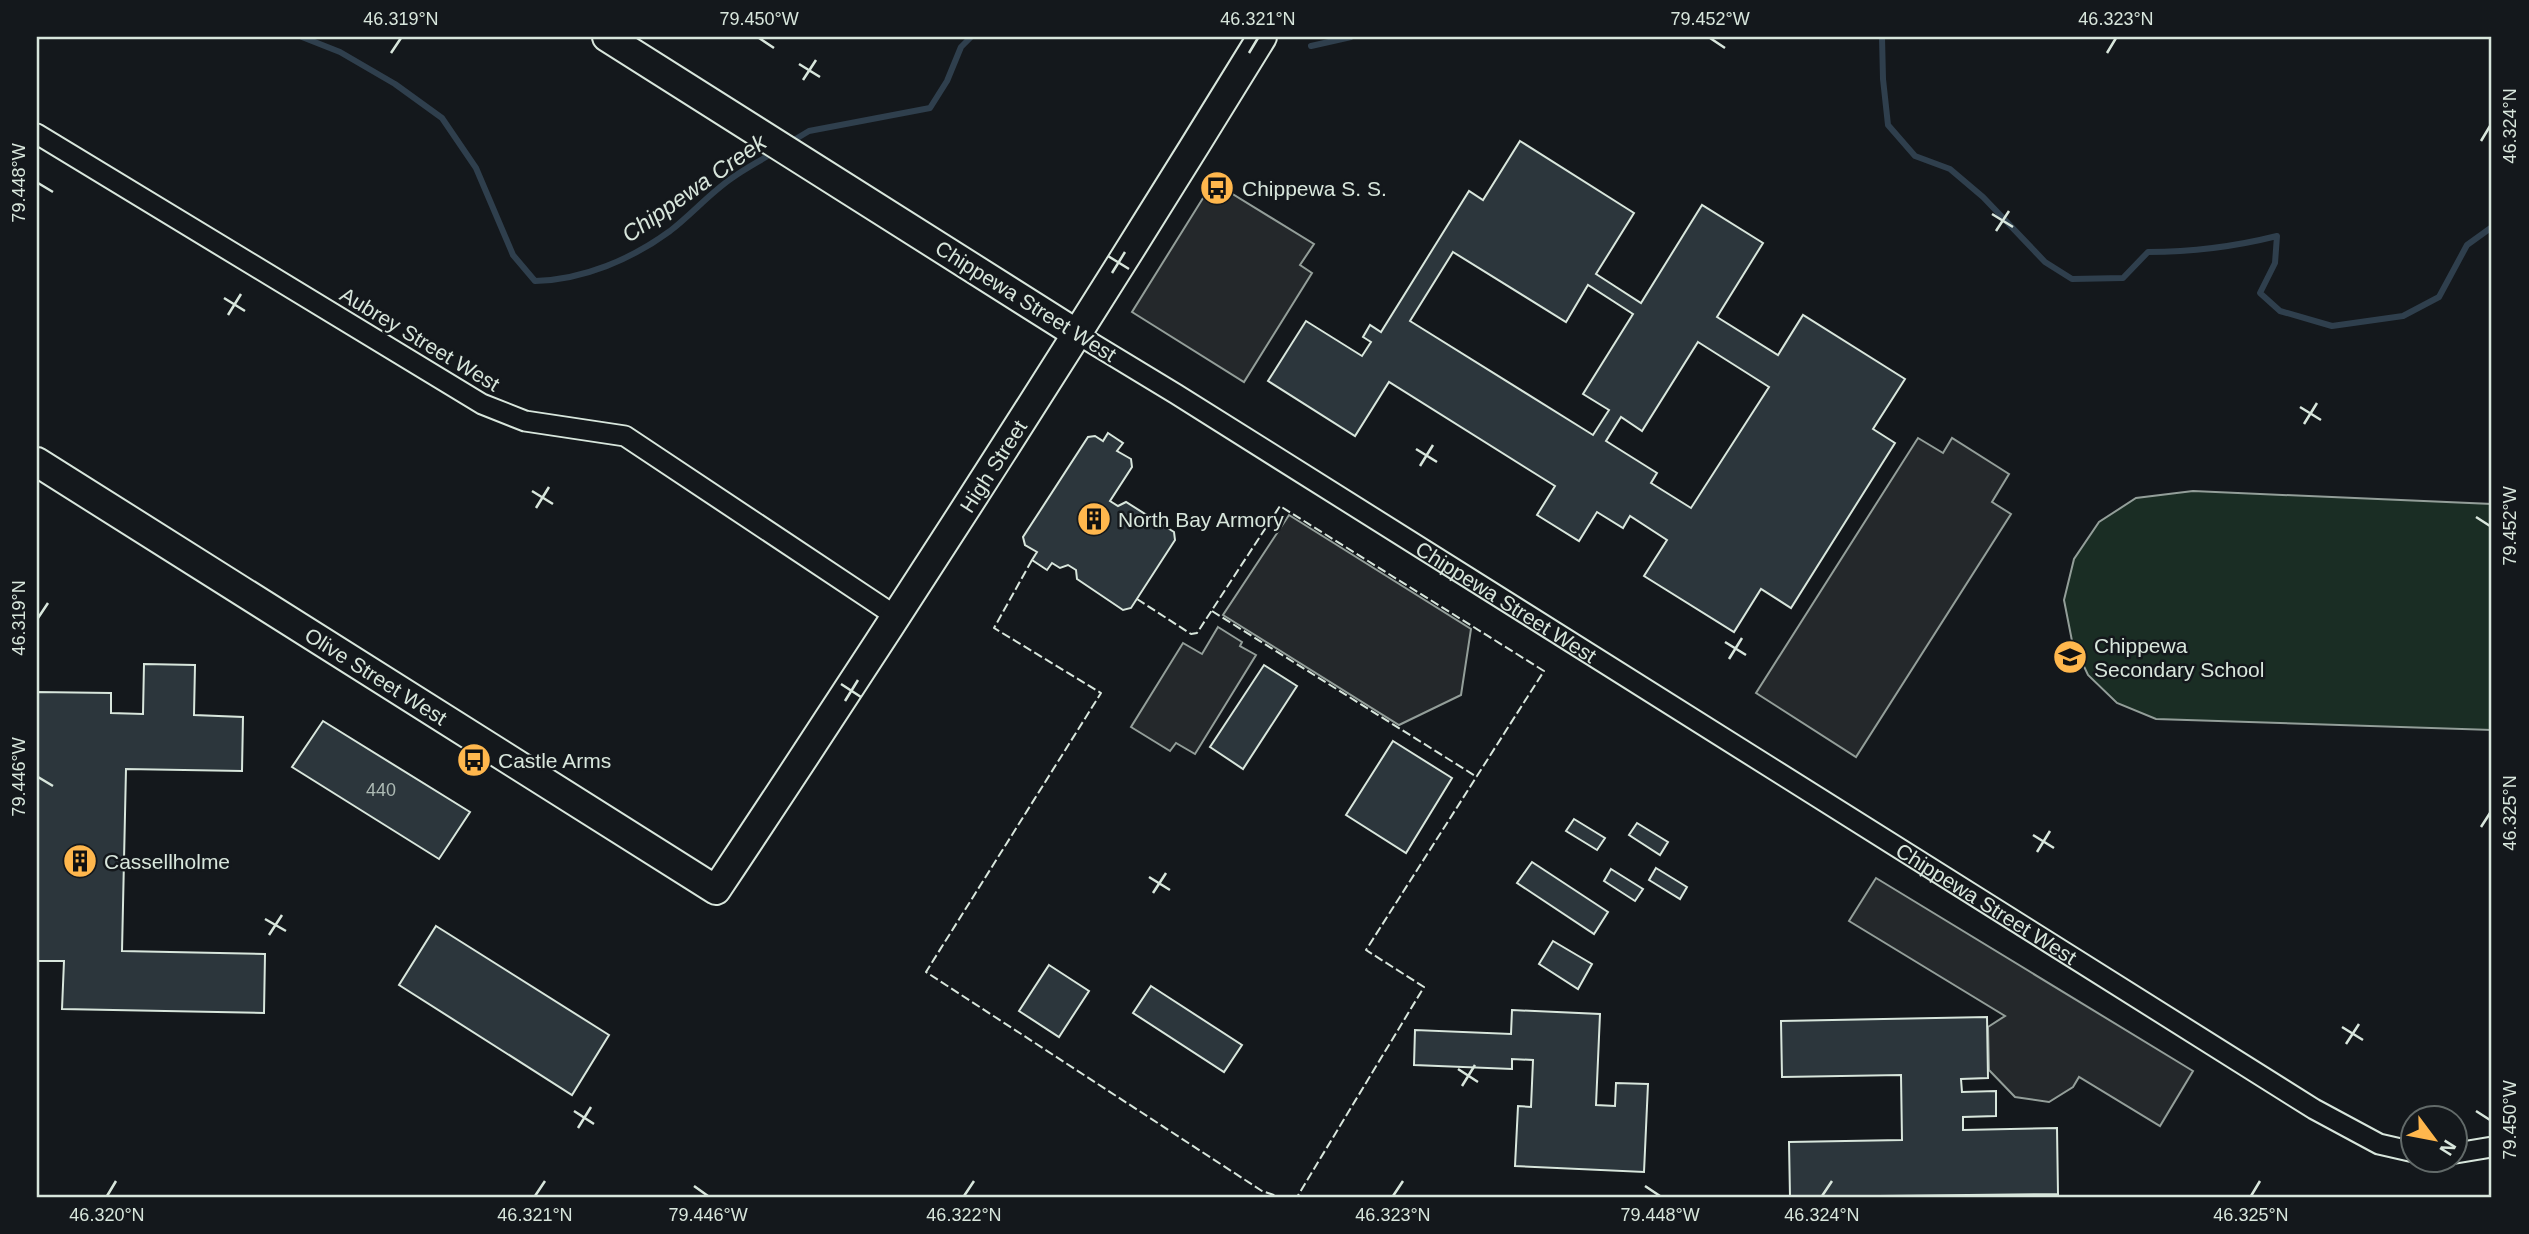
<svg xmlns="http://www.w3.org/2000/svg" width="2529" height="1234" font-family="Arial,sans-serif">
<rect width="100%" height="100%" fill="#14181c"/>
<polygon fill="#1a2d24" stroke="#939e99" stroke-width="2" points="2193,491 2492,504 2492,730 2156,719 2117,703 2088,675 2072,641 2064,600 2074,559 2099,522 2136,498"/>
<g fill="#24282b" stroke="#939e99" stroke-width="2">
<polygon points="1213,182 1314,244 1300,265 1312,273 1244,382 1132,312"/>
<polygon points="1918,438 1943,453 1952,438 2009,474 1992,502 2011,514 1856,757 1756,693"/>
<polygon points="1289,515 1471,629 1461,695 1399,725 1223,615"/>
<polygon points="1218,627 1242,642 1240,646 1256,655 1195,754 1176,743 1170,751 1131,727 1183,643 1202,654"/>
<polygon points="1876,878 2193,1071 2160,1126 2079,1077 2073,1087 2049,1102 2015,1097 1989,1070 1988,1027 2005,1016 1849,921"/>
</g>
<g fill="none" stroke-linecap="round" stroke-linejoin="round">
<g stroke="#2f3f4d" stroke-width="6">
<path d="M302,37l38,15 55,32 47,34 34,50 37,87 22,26c48,-1 97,-22 135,-50 22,-17 40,-38 62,-53 14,-10 28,-17 42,-26"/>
<path d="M1882,37l1,42 5,46 27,31 35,13 33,28 62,65 27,17 51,-1 25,-26c44,0 85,-5 129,-16l-2,27 -15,30 20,18 52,15 71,-10 36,-19 28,-52 25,-18"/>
<polyline points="1311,46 1351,37"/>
<polyline points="789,143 809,131 930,108 947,81 961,47 971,37"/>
</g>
</g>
<g fill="#2c363c" stroke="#d8e6dc" stroke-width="2" fill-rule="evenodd">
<path d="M1520,141l114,72 -38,61 45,29 61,-98 61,38 -46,74 61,38 25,-40 102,64 -32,50 22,14 -104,165 -30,-19 -27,43 -90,-56 23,-36 -37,-24 -7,12 -26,-16 -18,29 -42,-26 18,-29 -166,-104 -34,54 -87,-55 38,-60 56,35 9,-14 -8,-5 7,-12 11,7 88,-141 14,9zM1453,252l113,70 22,-37 45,29 -50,80 26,16 -16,25 -183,-114zM1698,342l71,45 -78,121 -40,-25 6,-10 -51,-32 15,-24 21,14z"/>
<polygon points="1108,433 1123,443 1117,451 1131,459 1132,467 1110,501 1118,506 1126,502 1174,532 1175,540 1131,608 1123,610 1077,579 1076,570 1068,565 1060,568 1052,563 1047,570 1032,560 1037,552 1025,545 1023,537 1088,437 1095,436 1103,441"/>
<polygon points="144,664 195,665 194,715 243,717 242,771 126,769 122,951 265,954 264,1013 62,1009 64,961 37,961 37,692 111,693 111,713 143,714"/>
<polygon points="1264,665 1297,686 1243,769 1210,747"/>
<polygon points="323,721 470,812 439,859 292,767"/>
<polygon points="1393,741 1452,778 1406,853 1346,815"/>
<polygon points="1574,819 1605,838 1597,850 1566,831"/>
<polygon points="1637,823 1668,842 1660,855 1629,835"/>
<polygon points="1532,862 1608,912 1594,934 1517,883"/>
<polygon points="1656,868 1687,887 1680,899 1649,880"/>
<polygon points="1611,869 1643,889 1635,901 1604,881"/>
<polygon points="436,926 609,1035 572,1095 399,985"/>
<polygon points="1553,941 1592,964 1578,989 1539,964"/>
<polygon points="1049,965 1089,991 1059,1037 1019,1011"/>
<polygon points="1151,986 1242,1045 1224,1072 1133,1013"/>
<polygon points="1512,1010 1600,1014 1596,1105 1615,1106 1616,1083 1648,1084 1644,1172 1515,1166 1518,1106 1531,1107 1533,1060 1512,1059 1512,1069 1414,1065 1415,1030 1511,1034"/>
<polygon points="1987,1017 1988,1078 1961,1079 1962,1092 1996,1091 1996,1116 1963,1117 1963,1130 2057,1128 2058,1194 1790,1197 1789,1142 1902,1140 1901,1075 1782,1077 1781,1021"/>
</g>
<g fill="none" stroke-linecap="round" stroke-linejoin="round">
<g stroke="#d8e6dc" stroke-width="23">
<g id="street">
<polyline points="37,134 482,404 525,421 625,436 897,617"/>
<path id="s1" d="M1077,334l99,60 1138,715 65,35 35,8"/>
<polyline points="2456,1153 2492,1147"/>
</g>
</g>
<g stroke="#d8e6dc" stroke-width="32">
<g id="secondary">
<polyline points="607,37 1077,334"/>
<path id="s2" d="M37,462l679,428c187,-281 369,-565 546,-853"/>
</g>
</g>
<use href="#street" stroke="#14181c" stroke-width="19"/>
<use href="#secondary" stroke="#14181c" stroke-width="28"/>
<g stroke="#d8e6dc" stroke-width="2" stroke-dasharray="9 3.5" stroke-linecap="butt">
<polyline points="1032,560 994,628 1101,693 926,972 1262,1191 1280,1197"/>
<polyline points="1137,599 1191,634 1197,633 1280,506 1544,671 1366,950 1424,987 1297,1197"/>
<polyline points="1212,611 1477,777"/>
</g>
</g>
<path fill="none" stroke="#d8e6dc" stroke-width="2.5" d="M759,38l15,10M1710,38l15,10M391,53l10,-15M1249,53l9,-15M2107,53l9,-15M799,64l21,13M803,80l13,-20M2481,141l9,-15M38,183l15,9M1992,214l21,13M1996,231l13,-20M1108,256l21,13M1112,273l13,-21M224,298l21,13M228,315l13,-21M2300,407l21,13M2304,424l13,-21M1416,449l21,13M1420,466l13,-21M532,491l21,13M536,508l13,-21M2476,517l14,9M38,618l10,-15M1725,642l21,13M1729,659l13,-21M841,684l20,13M845,701l13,-21M38,777l15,9M2481,827l9,-14M2033,835l21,13M2037,852l13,-21M1149,877l21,13M1153,893l13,-20M265,919l21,12M269,935l13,-20M2342,1027l21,13M2346,1044l13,-20M1458,1069l20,13M1462,1086l13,-21M574,1111l20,13M2476,1111l14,9M578,1128l13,-21M694,1186l14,10M1645,1186l15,10M107,1196l9,-15M535,1196l10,-15M964,1196l10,-15M1393,1196l10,-15M1822,1196l10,-15M2251,1196l9,-15"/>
<defs>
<g id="bus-disc" transform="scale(1.75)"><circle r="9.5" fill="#ffb74d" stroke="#14181c"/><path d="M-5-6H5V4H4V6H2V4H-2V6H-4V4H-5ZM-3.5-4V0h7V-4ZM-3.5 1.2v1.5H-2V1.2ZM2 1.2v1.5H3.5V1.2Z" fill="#111"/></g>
<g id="building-disc" transform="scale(1.75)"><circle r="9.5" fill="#ffb74d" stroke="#14181c"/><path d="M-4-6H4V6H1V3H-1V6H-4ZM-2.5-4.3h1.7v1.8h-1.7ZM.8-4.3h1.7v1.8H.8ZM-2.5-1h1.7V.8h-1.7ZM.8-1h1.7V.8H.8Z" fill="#111"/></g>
<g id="school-disc" transform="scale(1.75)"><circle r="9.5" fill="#ffb74d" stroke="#14181c"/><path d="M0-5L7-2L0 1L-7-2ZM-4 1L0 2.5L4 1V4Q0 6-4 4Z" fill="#111"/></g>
</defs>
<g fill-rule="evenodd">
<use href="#bus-disc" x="1217" y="188"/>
<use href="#building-disc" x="1094" y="519"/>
<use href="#school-disc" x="2070" y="657"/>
<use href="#bus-disc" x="474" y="760"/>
<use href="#building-disc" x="80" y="861"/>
</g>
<g text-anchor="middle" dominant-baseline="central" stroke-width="5" stroke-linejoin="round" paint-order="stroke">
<g font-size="18" fill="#adbab4">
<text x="381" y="790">440</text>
</g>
<g font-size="21" fill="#d8e6dc" stroke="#14181c" text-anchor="start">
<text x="1242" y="188">Chippewa S. S.</text>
<text x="1118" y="519">North Bay Armory</text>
<text x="2094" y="645">Chippewa<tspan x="2094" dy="24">Secondary School</tspan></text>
<text x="498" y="760">Castle Arms</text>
<text x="104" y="861">Cassellholme</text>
</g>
<g font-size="21" fill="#d8e6dc" stroke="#14181c">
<text transform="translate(1026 301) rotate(32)">Chippewa Street West</text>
<text transform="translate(420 339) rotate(31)">Aubrey Street West</text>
<text stroke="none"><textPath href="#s2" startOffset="1309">High Street</textPath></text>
<text stroke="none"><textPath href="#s1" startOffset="506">Chippewa Street West</textPath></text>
<text stroke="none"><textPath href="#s2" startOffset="401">Olive Street West</textPath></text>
<text stroke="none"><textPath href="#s1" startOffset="1073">Chippewa Street West</textPath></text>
</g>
<g font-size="23" font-style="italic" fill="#d8e6dc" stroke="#14181c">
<text transform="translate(694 188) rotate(-35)">Chippewa Creek</text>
</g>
</g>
<rect width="2529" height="1234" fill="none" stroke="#14181c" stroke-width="77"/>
<g transform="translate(2434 1139) rotate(122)"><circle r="33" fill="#14181c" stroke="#626a69" stroke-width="2"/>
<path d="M0-5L12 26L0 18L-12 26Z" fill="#ffb74d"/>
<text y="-10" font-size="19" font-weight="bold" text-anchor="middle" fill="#d8e6dc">N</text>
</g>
<rect x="38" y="38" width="2452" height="1158" fill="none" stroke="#d8e6dc" stroke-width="2.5"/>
<g font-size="18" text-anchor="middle" fill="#d8e6dc">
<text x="401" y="25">46.319°N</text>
<text x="759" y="25">79.450°W</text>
<text x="1258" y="25">46.321°N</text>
<text x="1710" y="25">79.452°W</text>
<text x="2116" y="25">46.323°N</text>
<text transform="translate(2510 126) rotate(-90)" y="6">46.324°N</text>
<text transform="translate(19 183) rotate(-90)" y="6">79.448°W</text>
<text transform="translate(2510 526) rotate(-90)" y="6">79.452°W</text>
<text transform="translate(19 618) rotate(-90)" y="6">46.319°N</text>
<text transform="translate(19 777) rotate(-90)" y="6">79.446°W</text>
<text transform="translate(2510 813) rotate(-90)" y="6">46.325°N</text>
<text transform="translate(2510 1120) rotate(-90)" y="6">79.450°W</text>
<text x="107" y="1221">46.320°N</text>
<text x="535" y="1221">46.321°N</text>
<text x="708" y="1221">79.446°W</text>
<text x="964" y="1221">46.322°N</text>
<text x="1393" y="1221">46.323°N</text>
<text x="1660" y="1221">79.448°W</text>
<text x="1822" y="1221">46.324°N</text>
<text x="2251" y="1221">46.325°N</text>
</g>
</svg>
